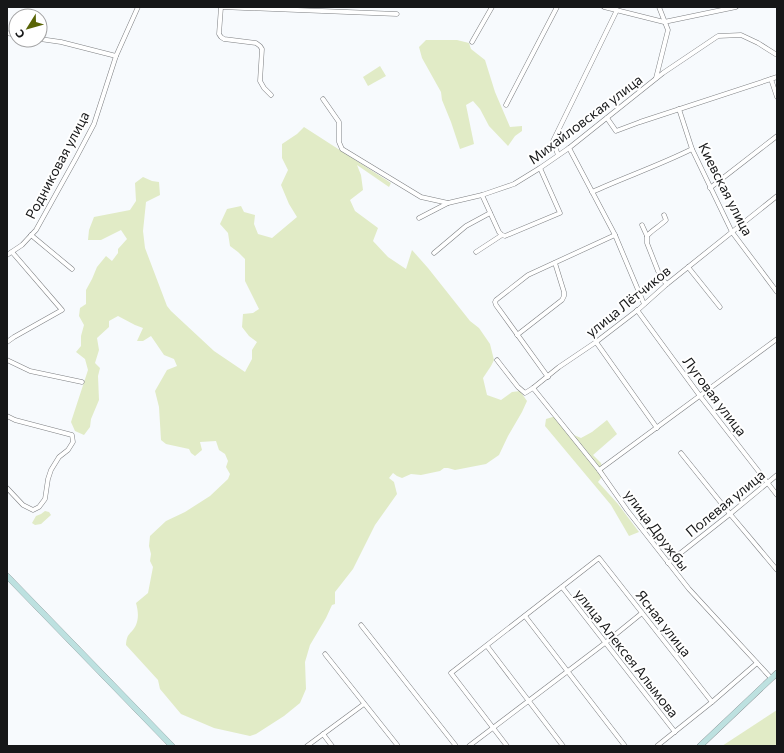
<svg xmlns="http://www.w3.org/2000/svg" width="784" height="753" font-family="Commissioner,sans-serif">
<rect width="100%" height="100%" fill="#f7fafd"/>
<g fill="#e1ebc6">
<polygon points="426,40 457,40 469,43 471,49 485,60 495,92 510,127 522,126 522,131 515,136 508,146 489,126 480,109 473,101 466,105 474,144 460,149 451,122 442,100 441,92 422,58 419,47"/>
<polygon points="380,66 386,76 368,86 363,77"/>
<path d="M304,127l87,56 -2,4 -32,-22 4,10 2,15 -13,10 5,11 23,17 -5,13 15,16 18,12 6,-19 16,18 42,53 9,7 11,16 4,16 -3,6 -8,12 4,17 14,5 11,-8 8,-1 7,10 -5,11 -14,24 -9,19 -13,9 -31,6 -7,-2h-4l-4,3 -19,4 -10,-1 -9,4 -5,-2 -4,-3 -4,5 5,4 3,12 -22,31 -22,44 -18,23v12l-3,1 -6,13 -16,27 -5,17 1,27 -6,14 -16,13 -28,18 -6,2 -36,-8 -33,-14 -21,-25 -2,-9 -32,-35c1,-13 5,-10 10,-20 3,-7 2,-15 0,-22l12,-10 5,-26 -3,-6 1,-7 -2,-8 1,-10 16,-15 19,-9 25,-16 18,-17 2,-5 -4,-7 2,-6 -3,-7 -6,-4 -3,-9 -16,1 2,8 -7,6 -4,-3 -2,-4 -23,-5 -5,-4 -2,-33 -4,-16 12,-21 10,-4 -3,-7 -10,-4 -13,-19 -8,5h-6l6,-13 -8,-3 -17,-9 -9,5v6l-12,11 2,12 -4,13 5,5 -2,8 1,24 -8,19 -1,8 -6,8 -9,-4 -4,-9 17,-52 -3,-11 -9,-7 5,-6v-10l3,-11 -5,-9 1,-8 6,-4v-14l6,-11 5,-12 9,-11 6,5 6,-8v-4l9,-10 -6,-9 -20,10h-13l1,-10 5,-13 36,-7 6,-9 -1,-18 8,-6 9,4 7,1 1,13 -14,7 -3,29 2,17 22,58 4,5 43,40 31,21 7,-13v-9l5,-8 -8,-6 -7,-9 1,-13 10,-1 6,-4 -14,-28v-22l-7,-7 -8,-6 -2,-13 -8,-9 7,-15 14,-3 3,6 11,3 -1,9 4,10 14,4 25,-21 -8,-13 -8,-19 7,-15 -6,-12v-14l15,-10z"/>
<polygon points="556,416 574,435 581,438 592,432 607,420 617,434 593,455 601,463 604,474 598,482 618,504 639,532 629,536 611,505 545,426 546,419"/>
<polygon points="45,511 49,512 51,515 41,524 35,525 32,523 36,516 41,514"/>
<polygon points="777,710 777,746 722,746"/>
</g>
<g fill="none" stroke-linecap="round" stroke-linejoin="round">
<g stroke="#7d7f82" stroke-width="5">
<g id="minor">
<polyline points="221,7 397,14"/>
<polyline points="221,7 219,34 221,37 224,39 256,43 260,46 262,49 260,81 264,88 271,95"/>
<polyline points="604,7 664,22 736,7"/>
<polyline points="7,33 16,35"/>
<polyline points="40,39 61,42 116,56"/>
<polyline points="472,42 492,7"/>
<polyline points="656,78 668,30 659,7"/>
<polyline points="771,79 777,97"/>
<polyline points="323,99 339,122 339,142 342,149 421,197 448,203 482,195 514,184 540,168 569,148 663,73 718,36 741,35 758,43 777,55"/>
<polyline points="506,105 557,7"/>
<polyline points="679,109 692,149 732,232 777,292"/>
<polyline points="607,118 616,131 640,122 777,77"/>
<polyline points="569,148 615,235 644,304"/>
<polyline points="558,155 553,141 617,10"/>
<polyline points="710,188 777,136"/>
<path d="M592,192c33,-15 68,-27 100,-43"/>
<polyline points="482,195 499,232 502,235"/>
<polyline points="419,218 448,203"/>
<polyline points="642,225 647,236 647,243 658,271 661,278 667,284"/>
<polyline points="31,235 72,269"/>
<path d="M647,236c5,-6 13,-10 19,-16l-2,-5"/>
<polyline points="476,252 502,235 505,236 560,213 540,168"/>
<polyline points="434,253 466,226 490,213"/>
<polyline points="7,255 22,245 36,230 76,158 94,124 116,56 138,7"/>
<polyline points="688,267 720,307"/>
<polyline points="637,310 700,396 777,495"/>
<polyline points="517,335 562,300 564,296 564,292 555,263"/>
<polyline points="7,342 14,337 62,310 12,252"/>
<polyline points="596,342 657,428"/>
<polyline points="7,360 30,371 82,382"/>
<polyline points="497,360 518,387 525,393 533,388 559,367 596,342 639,309 667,284 777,196"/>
<polyline points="548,377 496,305 495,302 496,300 528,275 615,235"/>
<polyline points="533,388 599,470 627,510 689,589 771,678"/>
<polyline points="7,416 15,420 72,435 73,442 68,450 59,457 51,470 48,479 45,499 39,507 33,510 23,505 7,488"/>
<polyline points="681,453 730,514 777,570"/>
<polyline points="599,470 777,339"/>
<polyline points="668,563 730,514 777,475"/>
<polyline points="562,587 675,732"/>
<polyline points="525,616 625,746"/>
<polyline points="361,625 456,746"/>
<polyline points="487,646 563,746"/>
<polyline points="325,654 398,746"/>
<polyline points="323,734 332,746"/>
<polyline points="307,746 364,704"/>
<polyline points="469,746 605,643 642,613"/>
<polyline points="507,746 451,673 599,558 712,702"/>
<polyline points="657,746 712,702 757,663"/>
</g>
</g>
<g stroke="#7d7f82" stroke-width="6">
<g id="secondary">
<polyline points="7,576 172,746"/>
<polyline points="700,746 777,673"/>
</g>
</g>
<use href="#minor" stroke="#fff" stroke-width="4"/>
<use href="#secondary" stroke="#bde1e0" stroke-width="5.5"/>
</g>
<g text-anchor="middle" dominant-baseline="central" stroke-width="4" stroke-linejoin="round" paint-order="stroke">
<g font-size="14" fill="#161718" stroke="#fff">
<text transform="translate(585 119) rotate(-37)">Михайловская улица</text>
<text transform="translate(57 165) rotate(-62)">Родниковая улица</text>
<text transform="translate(726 189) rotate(63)">Киевская улица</text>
<text transform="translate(628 301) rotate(-39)">улица Лётчиков</text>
<text transform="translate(715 396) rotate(53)">Луговая улица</text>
<text transform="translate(725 503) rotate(-39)">Полевая улица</text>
<text transform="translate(657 530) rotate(53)">улица Дружбы</text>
<text transform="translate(664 623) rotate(52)">Ясная улица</text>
<text transform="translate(627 653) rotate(52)">улица Алексея Алымова</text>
</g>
</g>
<rect width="784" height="753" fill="none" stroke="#161718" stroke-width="16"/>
<g transform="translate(28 28) rotate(233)"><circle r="19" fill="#ffffff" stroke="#a2a2a3"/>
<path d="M0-3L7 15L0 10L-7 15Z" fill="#596406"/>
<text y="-6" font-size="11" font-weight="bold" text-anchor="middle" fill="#161718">С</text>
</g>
</svg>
